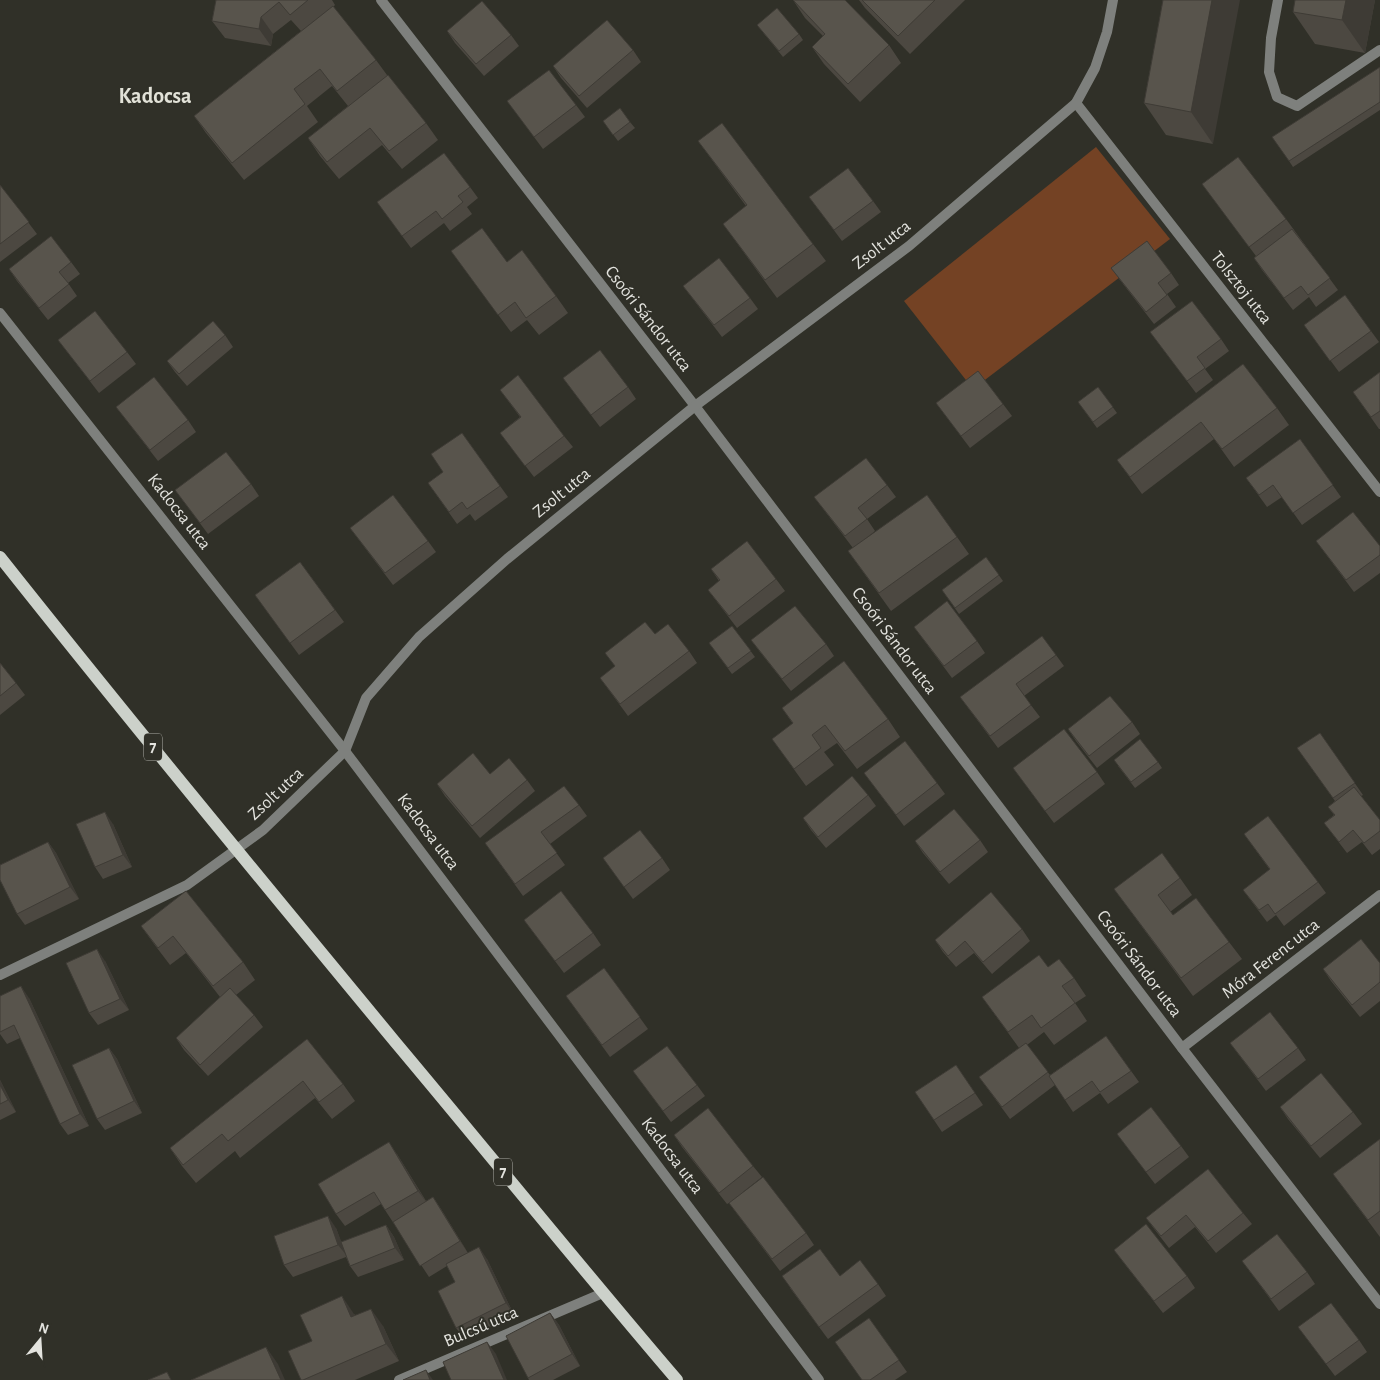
<svg xmlns="http://www.w3.org/2000/svg" width="1380" height="1380" font-family="'Alegreya Sans',sans-serif">
<rect width="100%" height="100%" fill="#303028"/>
<polygon fill="#744224" points="1096,147 1170,239 973,389 904,301"/>
<g fill="none" stroke-linecap="round" stroke-linejoin="round">
<g stroke="#7e807d" stroke-width="10">
<polyline points="381,0 695,406 1182,1048 1380,1304"/>
<polyline points="1278,0 1271,38 1269,72 1277,97 1297,106 1380,50"/>
<polyline points="1076,103 1380,492"/>
<polyline points="0,313 345,751 819,1380"/>
<polyline points="0,975 187,885 263,830 345,751 366,698 419,637 507,559 695,406 909,246 1076,103 1095,68 1107,32 1113,0"/>
<polyline points="1182,1048 1380,895"/>
<polyline points="399,1380 603,1293"/>
</g>
<path stroke="#ccd1ca" stroke-width="12" d="M0,557c130,164 263,325 396,486 94,112 186,226 281,337"/>
</g>
<g fill="#4c4841">
<polygon points="216,0 332,0 335,5 333,7 376,60 387,75 426,123 438,140 402,169 382,145 339,179 320,156 308,138 348,106 332,86 307,106 318,122 244,180 206,133 194,116 301,31 291,20 273,34 271,46 225,38 212,21"/>
<polygon points="793,0 889,45 901,63 860,102 824,64 812,47 823,36 805,18"/>
<polygon points="859,0 965,0 910,54 865,8"/>
<polygon points="1163,0 1213,144 1166,135 1144,103"/>
<polygon points="1375,0 1365,53 1315,44 1293,12"/>
<polygon points="757,25 799,34 803,40 783,57"/>
<polygon points="447,31 511,35 519,46 484,76 455,43"/>
<polygon points="633,50 641,62 587,108 561,78 553,66"/>
<polygon points="1380,67 1380,110 1293,167 1289,161"/>
<polygon points="507,101 576,105 585,117 543,149"/>
<polygon points="603,121 630,122 635,128 618,141"/>
<polygon points="698,141 813,244 826,261 777,298 723,224 746,206"/>
<polygon points="1202,184 1286,219 1338,290 1316,307 1309,297 1293,310 1262,270 1254,258 1256,256"/>
<polygon points="0,185 37,234 0,262"/>
<polygon points="470,187 478,198 467,207 472,214 450,231 444,223 411,248 377,202"/>
<polygon points="809,197 873,201 881,212 842,241"/>
<polygon points="451,251 507,262 556,296 568,313 539,335 527,320 511,332"/>
<polygon points="71,262 80,274 68,283 77,296 48,320 17,281 9,269"/>
<polygon points="1111,268 1171,273 1179,285 1167,294 1176,307 1154,324 1120,280"/>
<polygon points="683,286 750,298 758,309 722,337"/>
<polygon points="1304,325 1371,331 1379,342 1339,372"/>
<polygon points="1150,332 1221,339 1229,351 1205,369 1213,380 1196,393"/>
<polygon points="225,335 233,347 187,386 175,372 167,361"/>
<polygon points="58,340 127,352 136,364 99,393"/>
<polygon points="1243,364 1277,408 1289,425 1234,467 1214,439 1142,494 1117,460"/>
<polygon points="1380,372 1380,429 1379,429 1353,392"/>
<polygon points="563,378 628,387 636,399 600,427"/>
<polygon points="1098,387 1117,413 1097,428 1078,402"/>
<polygon points="500,390 564,436 573,447 534,477 500,433 520,417"/>
<polygon points="936,403 1003,404 1012,416 970,448"/>
<polygon points="116,407 188,420 196,432 158,461"/>
<polygon points="462,433 508,497 475,521 470,514 457,524 428,483 443,472"/>
<polygon points="1300,439 1341,497 1302,525 1282,497 1267,507 1246,478"/>
<polygon points="251,484 259,496 208,534 175,490"/>
<polygon points="887,485 896,497 867,519 875,531 864,540 957,537 969,554 891,611 848,551 853,548 814,497"/>
<polygon points="350,528 428,541 436,552 393,585"/>
<polygon points="1316,541 1380,546 1380,573 1354,592"/>
<polygon points="986,557 1003,581 959,614 942,590"/>
<polygon points="300,562 344,622 299,655 255,595"/>
<polygon points="711,569 776,579 785,591 737,628 708,590 719,581"/>
<polygon points="732,626 755,657 732,674 709,643"/>
<polygon points="914,627 977,641 985,653 952,678"/>
<polygon points="655,634 689,651 697,663 628,716 600,678 615,666 605,653"/>
<polygon points="751,640 826,644 834,656 791,691 760,652"/>
<polygon points="1056,655 1064,666 1024,696 1040,717 998,748 960,697"/>
<polygon points="0,663 16,683 25,695 0,715"/>
<polygon points="782,708 888,719 900,737 857,769 837,743 824,752 834,765 806,786 772,739 793,724"/>
<polygon points="1132,722 1140,734 1097,768 1076,741 1068,729"/>
<polygon points="1320,733 1363,795 1361,796 1380,820 1380,849 1372,855 1362,842 1347,853 1324,823 1334,815 1328,807 1335,801 1297,748"/>
<polygon points="1158,762 1162,768 1135,788 1118,766"/>
<polygon points="1013,768 1097,772 1105,784 1054,823"/>
<polygon points="864,773 937,783 945,794 904,826"/>
<polygon points="490,774 527,780 535,791 480,838 445,796 437,784"/>
<polygon points="868,795 876,806 826,848 811,830 803,818"/>
<polygon points="579,805 587,816 550,844 565,865 523,896 485,843"/>
<polygon points="113,824 132,867 103,879 95,867"/>
<polygon points="1244,834 1318,882 1326,893 1284,926 1276,915 1267,922 1243,890 1270,870"/>
<polygon points="980,840 988,852 949,884 923,853 915,841"/>
<polygon points="48,842 56,853 79,899 25,925 17,914"/>
<polygon points="603,858 662,858 670,870 633,899"/>
<polygon points="1180,878 1192,895 1170,912 1173,915 1229,942 1242,959 1193,996 1114,889"/>
<polygon points="186,891 243,962 255,980 236,995 254,1015 263,1027 208,1076 184,1050 176,1038 220,997 186,953 170,965 154,944 141,926"/>
<polygon points="524,920 593,933 601,945 564,973"/>
<polygon points="1022,929 1030,941 992,974 974,953 956,967 943,952 935,940"/>
<polygon points="105,961 129,1010 98,1025 89,1013"/>
<polygon points="1380,963 1380,1001 1360,1017 1331,981 1323,969"/>
<polygon points="1048,967 1074,978 1086,996 1075,1003 1087,1021 1054,1045 1044,1032 1027,1045 1050,1075 1106,1036 1139,1082 1108,1104 1100,1093 1073,1112 1055,1085 1010,1119 979,1077 1019,1048 982,997"/>
<polygon points="604,968 648,1029 610,1057 566,996"/>
<polygon points="0,996 29,998 89,1126 68,1135 60,1124 20,1038 7,1044 0,1034"/>
<polygon points="307,1039 343,1084 355,1101 332,1119 315,1098 240,1158 235,1151 196,1183 182,1166 170,1148"/>
<polygon points="1230,1043 1298,1048 1306,1060 1266,1091"/>
<polygon points="109,1048 117,1059 142,1113 105,1130 97,1119"/>
<polygon points="956,1065 983,1105 942,1132 915,1092"/>
<polygon points="633,1071 697,1085 705,1096 671,1122"/>
<polygon points="0,1080 16,1112 0,1120"/>
<polygon points="1280,1107 1353,1112 1362,1124 1320,1158 1288,1119"/>
<polygon points="1117,1134 1181,1146 1189,1157 1155,1184"/>
<polygon points="674,1135 753,1166 762,1177 743,1192 806,1233 814,1245 780,1271 729,1203 727,1204 682,1147"/>
<polygon points="1380,1139 1380,1237 1333,1174"/>
<polygon points="397,1154 426,1201 433,1197 441,1209 468,1253 487,1259 514,1315 465,1339 456,1328 455,1282 447,1266 429,1277 381,1204 345,1226 336,1214"/>
<polygon points="1208,1169 1243,1213 1252,1224 1216,1253 1195,1227 1169,1248 1155,1230 1146,1218"/>
<polygon points="386,1225 394,1237 404,1260 358,1277 350,1266 346,1257 293,1277 284,1265 336,1228 341,1242"/>
<polygon points="1114,1250 1187,1276 1195,1288 1163,1313 1123,1262"/>
<polygon points="1242,1261 1307,1272 1315,1284 1279,1311"/>
<polygon points="840,1276 878,1284 886,1296 828,1339 790,1288"/>
<polygon points="550,1313 559,1325 580,1366 553,1380 529,1380 528,1378"/>
<polygon points="354,1314 355,1315 383,1326 399,1361 355,1380 301,1380 312,1341"/>
<polygon points="869,1318 907,1372 895,1380 862,1380"/>
<polygon points="1298,1327 1359,1340 1367,1352 1335,1376"/>
</g>
<g fill="#3e3b35">
<polygon points="1212,0 1240,0 1213,144 1191,112"/>
<polygon points="1346,0 1375,0 1365,53 1342,20"/>
<polygon points="261,17 273,34 271,46 259,29"/>
<polygon points="105,812 113,824 132,867 123,855"/>
<polygon points="48,842 56,853 79,899 70,887"/>
<polygon points="97,949 105,961 129,1010 120,999"/>
<polygon points="21,986 29,998 89,1126 80,1114"/>
<polygon points="109,1048 117,1059 142,1113 134,1101"/>
<polygon points="0,1080 16,1112 8,1100 0,1085"/>
<polygon points="389,1142 397,1154 426,1202 418,1191"/>
<polygon points="433,1197 441,1209 468,1253 460,1241"/>
<polygon points="328,1216 336,1228 347,1256 338,1245"/>
<polygon points="386,1225 394,1237 404,1260 395,1248"/>
<polygon points="479,1247 487,1259 514,1315 506,1303"/>
<polygon points="342,1296 354,1314 363,1334 351,1317"/>
<polygon points="371,1309 383,1326 399,1361 386,1344"/>
<polygon points="550,1313 559,1325 580,1366 572,1354"/>
<polygon points="487,1342 496,1354 507,1380 504,1380"/>
<polygon points="266,1347 278,1364 285,1380 281,1380"/>
<polygon points="426,1370 433,1380 430,1380"/>
</g>
<g fill="#58544c" stroke="#3e3b35">
<polygon points="216,0 308,0 290,15 279,2 261,17 259,29 212,21"/>
<polygon points="793,0 845,0 889,45 848,84 812,47 825,34"/>
<polygon points="862,0 935,0 898,36"/>
<polygon points="1163,0 1212,0 1191,112 1144,103"/>
<polygon points="1295,0 1346,0 1342,20 1293,12"/>
<polygon points="482,1 511,35 476,64 447,31"/>
<polygon points="333,6 376,60 337,91 320,69 294,89 305,104 232,163 194,116"/>
<polygon points="777,8 799,34 779,51 757,25"/>
<polygon points="607,20 633,50 579,96 553,66"/>
<polygon points="1380,67 1380,102 1289,161 1272,137"/>
<polygon points="549,70 576,105 534,137 507,101"/>
<polygon points="388,75 426,123 389,151 370,128 327,162 308,138"/>
<polygon points="620,108 630,122 613,135 603,121"/>
<polygon points="722,123 813,244 765,280 723,224 747,205 698,141"/>
<polygon points="444,153 470,187 458,196 463,202 442,219 436,211 402,236 377,202"/>
<polygon points="1238,157 1286,219 1249,247 1202,184"/>
<polygon points="848,168 873,201 834,230 809,197"/>
<polygon points="0,185 29,222 0,244"/>
<polygon points="482,228 507,262 522,250 556,296 526,318 515,302 498,315 451,251"/>
<polygon points="1292,229 1330,278 1308,295 1301,286 1284,298 1254,258"/>
<polygon points="51,236 71,262 59,272 69,284 39,308 9,269"/>
<polygon points="1147,241 1171,273 1158,283 1167,295 1146,312 1111,268"/>
<polygon points="719,258 750,298 714,325 683,286"/>
<polygon points="1345,295 1371,331 1330,361 1304,325"/>
<polygon points="1192,301 1221,339 1197,357 1205,368 1187,381 1150,332"/>
<polygon points="95,311 127,352 90,381 58,340"/>
<polygon points="213,321 225,335 179,374 167,361"/>
<polygon points="600,350 628,387 591,415 563,378"/>
<polygon points="1243,364 1277,408 1222,449 1201,422 1130,477 1117,460"/>
<polygon points="978,371 1003,404 961,436 936,403"/>
<polygon points="1380,372 1380,411 1371,417 1353,392"/>
<polygon points="518,375 564,436 525,466 500,433 521,417 500,390"/>
<polygon points="154,377 188,420 150,450 116,407"/>
<polygon points="1098,387 1113,407 1093,422 1078,402"/>
<polygon points="462,433 500,486 467,509 462,502 449,512 428,483 443,472 431,454"/>
<polygon points="1300,439 1333,485 1293,513 1273,485 1259,495 1246,478"/>
<polygon points="226,452 251,484 200,523 175,490"/>
<polygon points="866,458 887,485 858,508 867,519 845,536 814,497"/>
<polygon points="393,495 428,541 385,573 350,528"/>
<polygon points="927,495 957,537 879,593 848,551"/>
<polygon points="1353,512 1380,546 1380,555 1346,580 1316,541"/>
<polygon points="747,541 776,579 729,616 708,590 720,580 711,569"/>
<polygon points="986,557 999,575 955,608 942,590"/>
<polygon points="300,562 335,610 290,643 255,595"/>
<polygon points="947,601 977,641 944,666 914,627"/>
<polygon points="795,606 826,644 782,679 751,640"/>
<polygon points="645,622 655,634 668,624 689,651 620,704 600,678 615,666 605,653"/>
<polygon points="732,626 751,651 728,668 709,643"/>
<polygon points="1042,636 1056,655 1016,684 1031,705 990,736 960,697"/>
<polygon points="844,661 888,719 845,751 825,725 812,735 821,748 794,769 772,739 793,723 782,708"/>
<polygon points="0,663 16,683 0,696"/>
<polygon points="1110,696 1132,722 1089,756 1068,729"/>
<polygon points="1064,729 1097,772 1045,811 1013,768"/>
<polygon points="1320,733 1355,783 1333,798 1297,748"/>
<polygon points="1140,739 1158,762 1131,782 1114,760"/>
<polygon points="905,741 937,783 896,815 864,773"/>
<polygon points="473,753 490,774 509,758 527,780 472,826 437,784"/>
<polygon points="852,776 868,795 818,837 803,818"/>
<polygon points="564,786 579,805 541,832 557,853 515,884 485,843"/>
<polygon points="1354,787 1380,820 1380,831 1364,843 1353,830 1339,842 1324,823 1335,815 1328,807"/>
<polygon points="954,809 980,840 940,872 915,841"/>
<polygon points="105,812 123,855 95,867 76,824"/>
<polygon points="1268,816 1318,882 1275,914 1268,904 1259,910 1243,890 1270,869 1244,834"/>
<polygon points="640,830 662,858 624,887 603,858"/>
<polygon points="48,842 70,887 17,914 0,880 0,865"/>
<polygon points="1162,853 1180,878 1158,895 1173,915 1196,898 1229,942 1181,978 1114,889"/>
<polygon points="186,891 243,962 213,986 173,936 158,948 141,926"/>
<polygon points="561,891 593,933 555,961 524,920"/>
<polygon points="991,892 1022,929 983,962 965,941 948,956 935,940"/>
<polygon points="1361,939 1380,963 1380,982 1352,1005 1323,969"/>
<polygon points="97,949 120,999 89,1013 66,963"/>
<polygon points="1039,955 1048,967 1059,959 1074,978 1062,986 1075,1003 1041,1028 1032,1015 1008,1032 982,997"/>
<polygon points="604,968 640,1017 602,1045 566,996"/>
<polygon points="21,986 80,1114 60,1124 14,1025 0,1032 0,996"/>
<polygon points="230,988 254,1015 200,1065 176,1038"/>
<polygon points="1270,1012 1298,1048 1258,1079 1230,1043"/>
<polygon points="1106,1036 1131,1071 1100,1092 1092,1081 1065,1100 1049,1076"/>
<polygon points="307,1039 343,1084 319,1102 303,1081 228,1141 222,1134 183,1165 170,1148"/>
<polygon points="1026,1043 1048,1072 1002,1107 979,1077"/>
<polygon points="667,1046 697,1085 663,1111 633,1071"/>
<polygon points="109,1048 134,1101 97,1119 72,1065"/>
<polygon points="956,1065 975,1093 934,1120 915,1092"/>
<polygon points="1321,1073 1353,1112 1311,1146 1280,1107"/>
<polygon points="0,1085 8,1100 0,1104"/>
<polygon points="1151,1107 1181,1146 1146,1172 1117,1134"/>
<polygon points="708,1108 753,1166 719,1193 674,1135"/>
<polygon points="1380,1139 1380,1211 1368,1220 1333,1174"/>
<polygon points="389,1142 418,1191 385,1210 374,1192 336,1214 318,1184"/>
<polygon points="1208,1169 1243,1213 1208,1241 1186,1215 1161,1236 1146,1218"/>
<polygon points="763,1177 806,1233 772,1259 729,1203"/>
<polygon points="433,1197 460,1241 420,1266 393,1222"/>
<polygon points="328,1216 338,1245 284,1265 274,1236"/>
<polygon points="1146,1224 1187,1276 1154,1301 1114,1250"/>
<polygon points="386,1225 395,1248 350,1266 341,1242"/>
<polygon points="1277,1234 1307,1272 1271,1299 1242,1261"/>
<polygon points="479,1247 506,1303 456,1328 438,1291 455,1282 446,1264"/>
<polygon points="820,1249 840,1276 860,1260 878,1284 819,1327 782,1276"/>
<polygon points="342,1296 351,1317 371,1309 386,1344 303,1380 301,1380 288,1351 312,1341 300,1315"/>
<polygon points="1331,1303 1359,1340 1326,1364 1298,1327"/>
<polygon points="550,1313 572,1354 528,1378 506,1336"/>
<polygon points="869,1318 899,1360 870,1380 862,1380 835,1342"/>
<polygon points="487,1342 504,1380 451,1380 443,1362"/>
<polygon points="266,1347 281,1380 191,1380"/>
<polygon points="426,1370 430,1380 403,1380"/>
<polygon points="167,1372 171,1380 148,1380"/>
</g>
<g text-anchor="middle" dominant-baseline="central" stroke-width="4" stroke-linejoin="round" paint-order="stroke">
<g fill="#303028" stroke="#adada7" stroke-width="1">
<rect x="144" y="733.5" width="18" height="27" rx="4"/>
<rect x="494" y="1158.5" width="18" height="27" rx="4"/>
</g>
<g font-size="16" font-weight="bold" fill="#e3e3de">
<text x="153" y="747">7</text>
<text x="503" y="1172">7</text>
</g>
<g font-size="18" fill="#e3e3de" stroke="#303028">
<text transform="translate(882 245) rotate(-38)">Zsolt utca</text>
<text transform="translate(1241 288) rotate(52)">Tolsztoj utca</text>
<text transform="translate(648 319) rotate(52)">Csoóri Sándor utca</text>
<text transform="translate(562 493) rotate(-39)">Zsolt utca</text>
<text transform="translate(179 512) rotate(52)">Kadocsa utca</text>
<text transform="translate(894 641) rotate(53)">Csoóri Sándor utca</text>
<text transform="translate(276 794) rotate(-43)">Zsolt utca</text>
<text transform="translate(428 832) rotate(53)">Kadocsa utca</text>
<text transform="translate(1271 959) rotate(-38)">Móra Ferenc utca</text>
<text transform="translate(1139 964) rotate(53)">Csoóri Sándor utca</text>
<text transform="translate(672 1156) rotate(53)">Kadocsa utca</text>
<text transform="translate(481 1327) rotate(-23)">Bulcsú utca</text>
</g>
<g font-size="22" font-weight="bold" fill="#e2e2d8" stroke="#303028">
<text x="155" y="96">Kadocsa</text>
</g>
</g>
<g transform="translate(40 1340) rotate(18)" stroke="#303028" stroke-width="4" paint-order="stroke">
<path d="M0-4L9 19L0 12L-9 19Z" fill="#e3e3de"/>
<text y="-8" font-size="14" font-weight="bold" text-anchor="middle" fill="#e3e3de">N</text>
</g>
</svg>
